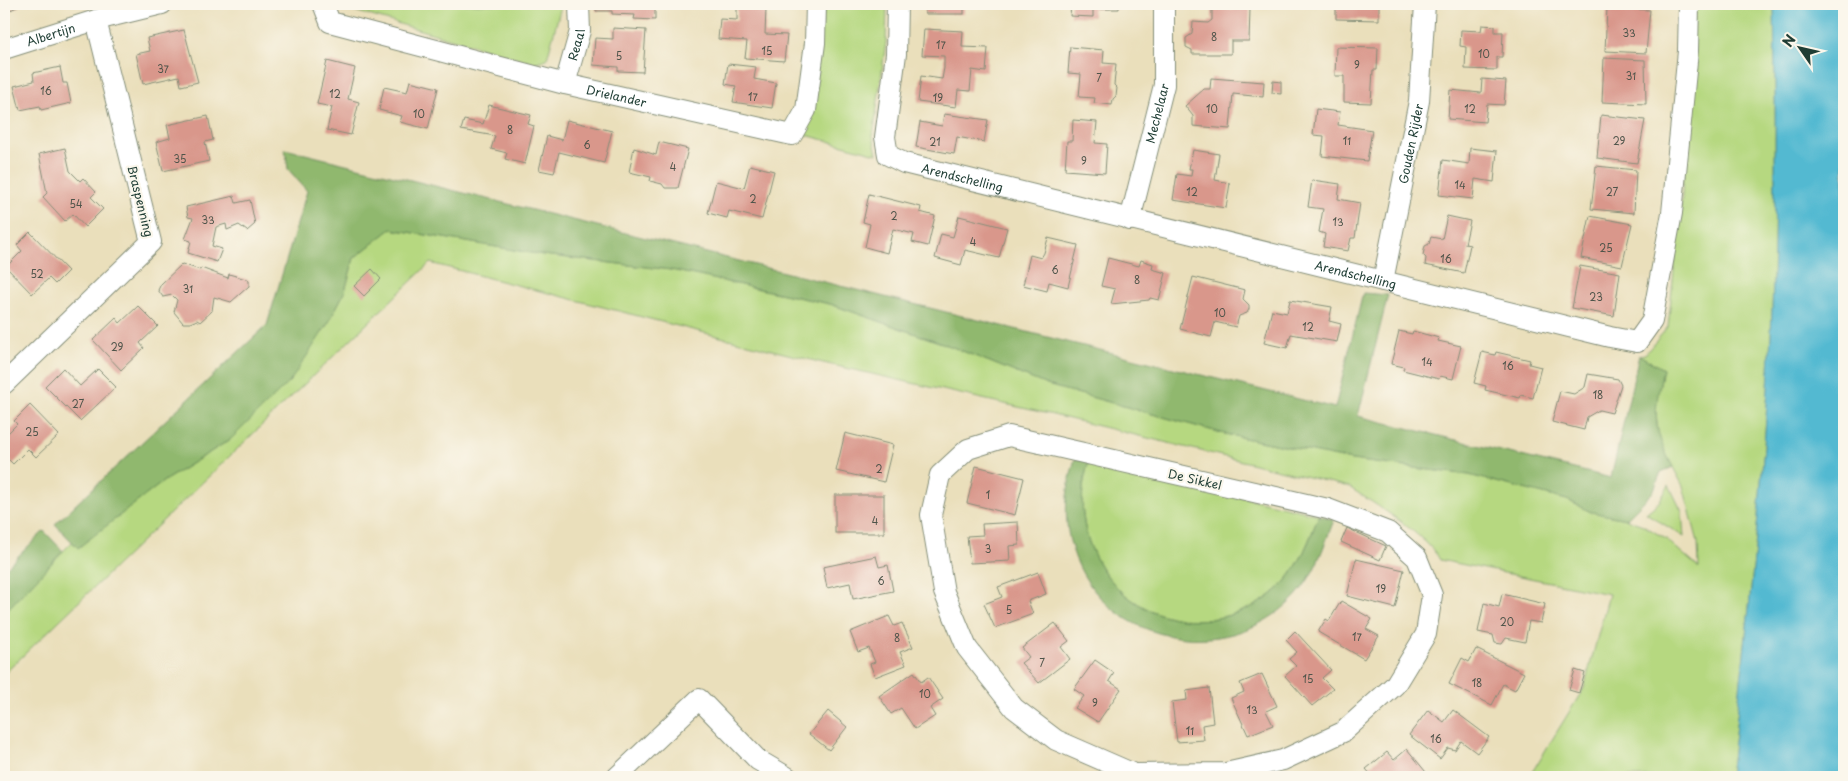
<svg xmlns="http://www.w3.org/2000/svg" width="1848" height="781" font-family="'Playpen Sans',sans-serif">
<rect width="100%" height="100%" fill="#fbf7ec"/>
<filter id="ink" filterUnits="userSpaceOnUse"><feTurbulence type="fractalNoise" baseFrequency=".02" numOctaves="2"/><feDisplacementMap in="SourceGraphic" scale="10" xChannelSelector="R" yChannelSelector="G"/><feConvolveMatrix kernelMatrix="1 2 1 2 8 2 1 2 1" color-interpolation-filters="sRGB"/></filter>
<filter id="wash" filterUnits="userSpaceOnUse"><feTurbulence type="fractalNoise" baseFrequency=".0096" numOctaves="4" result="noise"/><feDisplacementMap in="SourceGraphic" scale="20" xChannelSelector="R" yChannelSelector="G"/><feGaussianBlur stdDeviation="1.12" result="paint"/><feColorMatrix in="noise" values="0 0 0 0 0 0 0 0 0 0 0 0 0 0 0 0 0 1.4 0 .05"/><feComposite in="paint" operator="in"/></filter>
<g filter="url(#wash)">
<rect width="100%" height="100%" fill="#eadfbb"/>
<g fill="#b6d880" stroke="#6a8a5a">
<polygon points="338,4 561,4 561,6 547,59 534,63 341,7"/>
<polygon points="825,4 887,4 886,42 873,136 877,154 802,134"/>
<path d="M1690,4h84c2,110 2,221 -3,331 -7,148 -24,295 -41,442h-201l55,-89 25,-94 -169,-34c-12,-24 -67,-57 -91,-73l-300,-73 -230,-52 -389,-99 -426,411v-61l5,-7 63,-64 6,5 86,-66 67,-42 98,-117 16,-31 9,-33 37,-29 152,26 128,15 159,34 115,40 102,41 178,49 127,26 117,15 98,25 24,12 35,7 17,6 23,14 33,29 -1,-26 -15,-56 -24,-45 -4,-36 8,-36 -24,-14 6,-1 23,-27 14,-131z"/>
<path d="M1089,461l230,54c-10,25 -18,50 -37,70 -16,17 -37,27 -60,32 -93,20 -162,-69 -133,-156z"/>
<polygon points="1669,485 1682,512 1684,537 1646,513 1659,502"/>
</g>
<g fill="#90b86e" stroke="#587a51">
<path d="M285,149l1050,259 28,-115 25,2 -30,121 253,62 28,-123 24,14c-9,43 -12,58 10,98l-12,5 -8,20 -27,27 -35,-7 -24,-12 -98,-25 -117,-15 -127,-26 -178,-49 -102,-41 -115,-40 -159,-34 -128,-15 -152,-26 -37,29 -9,33 -16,31 -38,58 -60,59 -67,42 -86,67 -23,-24 212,-199 40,-134 -19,-22z"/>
<path d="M1075,459l14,2c-29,87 40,176 133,156 23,-5 44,-15 60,-32 19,-20 27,-45 37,-70l15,5c-11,28 -19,56 -40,78 -70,72 -199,45 -224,-57 -7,-28 -3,-55 5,-82z"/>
<polygon points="44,531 63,551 4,613 4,570"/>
</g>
<path fill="#53b9d1" stroke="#397b82" d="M1774,4h70v773h-114c17,-147 34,-294 41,-442 5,-110 5,-221 3,-331z"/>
<g id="blocks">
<g fill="#d9978b">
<polygon points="4,4 18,4 19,6 4,13"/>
<polygon points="596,4 655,4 655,20 634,19 635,15 612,14 612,11 596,11"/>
<polygon points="737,4 787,4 787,9 766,9 765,34 787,35 784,61 745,58 747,41 718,39 720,19 737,20"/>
<rect x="925" y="4" width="39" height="10"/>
<polygon points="1071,4 1119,4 1119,9 1093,9 1093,17 1070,16"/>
<polygon points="1336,4 1379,4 1379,20 1336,19"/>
<polygon points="1607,8 1650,10 1646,53 1605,51"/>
<polygon points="1212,9 1250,9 1249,41 1231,41 1231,54 1192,54 1192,50 1186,47 1186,38 1192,34 1193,22 1208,23 1212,20"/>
<polygon points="1482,25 1495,26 1495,32 1503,32 1502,57 1497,57 1497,70 1465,69 1466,47 1460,46 1461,30 1481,31"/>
<polygon points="613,28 646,30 643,72 618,71 618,67 593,65 595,38 613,39"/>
<polygon points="924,29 963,31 962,47 988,48 986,72 972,70 970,91 958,90 956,107 918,102 921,76 942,79 944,68 944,56 922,55"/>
<polygon points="184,30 198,82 181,86 179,76 143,84 136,54 150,51 147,38"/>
<polygon points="1070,47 1104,50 1103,63 1116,64 1114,85 1117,88 1116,96 1113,99 1112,105 1094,103 1095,98 1079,97 1081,74 1068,73"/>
<polygon points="1336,47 1378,48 1377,70 1373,70 1371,103 1344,102 1344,76 1335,76"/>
<polygon points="1604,58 1645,60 1646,104 1602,102"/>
<polygon points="327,61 355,68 348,99 359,102 351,135 327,130 332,107 317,104"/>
<polygon points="728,64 756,67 754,79 776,83 772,108 733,102 736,86 725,84"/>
<polygon points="60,67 63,83 67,83 71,103 41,110 40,106 20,110 14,86 34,81 33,73"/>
<polygon points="1211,78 1264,82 1263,97 1233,94 1230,129 1193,126 1193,116 1185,106 1204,89 1210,89"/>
<polygon points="1482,79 1506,81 1504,105 1487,104 1485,122 1448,119 1450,90 1481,93"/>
<polygon points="410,81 438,88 428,129 400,122 402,116 379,110 384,87 407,92"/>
<polygon points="1273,81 1281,82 1281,94 1272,93"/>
<polygon points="489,105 531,115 528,124 534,126 525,164 505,159 507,153 491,149 495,136 461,130 464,120 483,124"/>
<polygon points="1316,109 1340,112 1338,125 1372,130 1367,161 1322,156 1324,136 1313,135"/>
<polygon points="944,114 988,120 984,142 957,137 954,154 916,147 920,122 942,126"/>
<polygon points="1601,115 1645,120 1637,163 1597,158"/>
<polygon points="208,116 213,140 205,142 209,161 163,171 156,142 170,138 167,125"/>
<polygon points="567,120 612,131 604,163 559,152 554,173 539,170 547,136 562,140"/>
<polygon points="1073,120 1097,122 1095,143 1107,144 1105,173 1065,170 1067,141 1072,141"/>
<polygon points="659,142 688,149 678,188 665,188 662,184 650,181 651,177 629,172 634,148 656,155"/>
<polygon points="65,148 70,171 80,181 83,178 96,192 91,197 103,209 85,227 73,214 65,221 43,197 47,193 39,154"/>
<polygon points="1470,148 1497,151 1494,182 1475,179 1473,199 1439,195 1443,160 1469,164"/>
<polygon points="1193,150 1219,154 1215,180 1230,183 1226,208 1173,200 1177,174 1191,176 1192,169 1189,169"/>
<polygon points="750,165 774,171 762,219 729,211 727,218 708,213 716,181 744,188"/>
<polygon points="1596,166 1636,170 1634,213 1591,209"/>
<polygon points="1312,180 1340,184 1338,199 1360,203 1355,238 1351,238 1348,251 1323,247 1325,234 1319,232 1323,209 1308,207"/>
<polygon points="869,194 921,207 920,212 935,216 928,246 912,242 914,234 893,229 887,253 865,247 870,224 863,222"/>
<polygon points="234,196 236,203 250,200 255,224 247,231 239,225 227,230 226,224 216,227 212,246 222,249 217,262 188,253 191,241 185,239 193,218 188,217 186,207"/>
<polygon points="959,216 1007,228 999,258 965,250 961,265 935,258 941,234 953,237"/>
<polygon points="1447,216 1470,221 1465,244 1470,245 1464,273 1425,265 1426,258 1423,255 1425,246 1429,244 1431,237 1442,239"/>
<polygon points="1590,216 1632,224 1622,266 1581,258"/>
<polygon points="30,232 68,271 55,284 49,278 32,294 6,267 22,251 17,245"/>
<polygon points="1048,238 1078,245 1068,287 1049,282 1047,291 1023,285 1030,255 1041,258 1044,253"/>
<polygon points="1108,258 1139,266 1141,260 1153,264 1152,269 1166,273 1159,300 1150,298 1149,300 1111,304 1115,289 1101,286"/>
<polygon points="182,264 200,270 201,268 228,278 229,274 246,279 249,281 249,286 231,302 214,297 212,311 200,322 197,320 190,323 183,323 174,312 177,300 172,295 163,297 158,290 161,284"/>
<polygon points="1580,266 1620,273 1614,316 1572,308"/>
<polygon points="372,269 381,279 364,296 354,286"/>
<polygon points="1193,277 1245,290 1243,299 1249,305 1249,309 1247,313 1239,316 1236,327 1215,322 1211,337 1180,329"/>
<polygon points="1290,300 1332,307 1329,321 1341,324 1337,342 1291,334 1287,348 1264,343 1272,310 1287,313"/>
<polygon points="138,306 158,326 140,343 144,348 121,370 93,340 116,318 120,323"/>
<polygon points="1399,331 1412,334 1413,331 1439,338 1438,341 1461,346 1453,379 1440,376 1439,379 1403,370 1404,367 1391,364"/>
<polygon points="1482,352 1495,355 1496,352 1530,360 1529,364 1541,367 1533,398 1521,395 1520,398 1485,390 1486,386 1474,383"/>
<polygon points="63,368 80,386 98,369 116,387 80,421 45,386"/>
<polygon points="1588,374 1618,379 1621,385 1612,413 1599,410 1587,417 1584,430 1552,422 1560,391 1574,394 1585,387"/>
<polygon points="30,405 59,435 36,457 28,449 13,464 4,455 4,437 17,424 14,421"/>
<polygon points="845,433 893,445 884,482 836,471"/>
<polygon points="976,466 1024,478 1015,515 967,503"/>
<rect x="835" y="495" width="49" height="38"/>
<polygon points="1018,522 1019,545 1009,546 1010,561 970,563 967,536 983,535 982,524"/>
<polygon points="1347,528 1386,546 1380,560 1341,542"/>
<polygon points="876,556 879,567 888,565 893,591 853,599 850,583 827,588 823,567"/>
<polygon points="1356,559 1404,570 1395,608 1347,596"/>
<polygon points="1038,572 1046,594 1028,601 1033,614 995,628 984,604 1002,597 998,587"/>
<polygon points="1502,594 1545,604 1541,623 1529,621 1525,642 1506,638 1502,644 1495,643 1493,635 1478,632 1484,603 1499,607"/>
<polygon points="1341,601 1372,619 1366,629 1379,636 1364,659 1318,632 1326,619 1329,621"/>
<polygon points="889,616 894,626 902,623 913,647 900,652 906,665 875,677 870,664 875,662 869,648 858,652 850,632"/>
<polygon points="1055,623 1069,641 1061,647 1070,659 1039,683 1021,663 1029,657 1022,648"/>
<polygon points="1295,631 1331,670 1322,678 1333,689 1312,706 1285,676 1296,666 1289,659 1297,652 1286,640"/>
<polygon points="1476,649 1524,673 1515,690 1503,684 1492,705 1449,684 1462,658 1469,662"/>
<polygon points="1095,660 1114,673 1109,681 1121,689 1098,722 1075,708 1084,696 1074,689"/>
<polygon points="1575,670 1585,673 1579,693 1569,690"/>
<polygon points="914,672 921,682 928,677 943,699 930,708 935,716 915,729 901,708 891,714 879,696"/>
<polygon points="1262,674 1277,706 1266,711 1273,725 1248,735 1231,698 1244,692 1240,683"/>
<polygon points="1209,688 1213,723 1202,725 1204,740 1177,742 1172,702 1187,700 1186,691"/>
<polygon points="1428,710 1444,722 1453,710 1489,737 1477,753 1461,741 1455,750 1448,748 1440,759 1409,735"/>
<polygon points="828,711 847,727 829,750 809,734"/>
<polygon points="1407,749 1430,777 1373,777 1366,769 1387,752 1394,760"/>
</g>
</g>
</g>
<g filter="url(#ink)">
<use href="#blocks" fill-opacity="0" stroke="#848e78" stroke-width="1"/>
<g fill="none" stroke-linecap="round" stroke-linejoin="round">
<g stroke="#848e78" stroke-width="22">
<g id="minor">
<path id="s1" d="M323,4l7,18 235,62 227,51 14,-25 9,-67 1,-39"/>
<path id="s2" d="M897,4l-1,50 -11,83 3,18 16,8 706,174 27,5 15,-21 20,-108 16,-162 1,-47"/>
<path id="s3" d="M4,49l92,-29 66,-16"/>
<path id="s4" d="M565,84l15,-53 -1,-27"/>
<path id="s5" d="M1130,220l34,-135v-81"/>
<path id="s6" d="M1383,281l36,-180 6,-97"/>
<polyline points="4,384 151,242 96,20"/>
<polygon points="1009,436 1328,509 1388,532 1417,558 1432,595 1426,634 1395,685 1343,732 1283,760 1226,773 1134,774 1056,740 1014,708 967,648 944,592 931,515 940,475 968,449"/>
<polyline points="617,777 699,699 758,760 787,777"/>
</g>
</g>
<use href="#minor" stroke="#fff" stroke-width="20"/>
</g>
</g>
<g text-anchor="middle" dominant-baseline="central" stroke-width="4.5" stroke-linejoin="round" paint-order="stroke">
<g font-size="10" fill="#4e544a">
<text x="1629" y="32">33</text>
<text x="1214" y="36">8</text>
<text x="941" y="44">17</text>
<text x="767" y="50">15</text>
<text x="1484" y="53">10</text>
<text x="619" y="55">5</text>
<text x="1357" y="64">9</text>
<text x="163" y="68">37</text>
<text x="1631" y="75">31</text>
<text x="1099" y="77">7</text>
<text x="46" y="90">16</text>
<text x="335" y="93">12</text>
<text x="753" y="96">17</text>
<text x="938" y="97">19</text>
<text x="1212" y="108">10</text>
<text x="1470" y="108">12</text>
<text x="419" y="113">10</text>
<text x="510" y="129">8</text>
<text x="1347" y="140">11</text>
<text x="1619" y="140">29</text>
<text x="935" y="141">21</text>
<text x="587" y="144">6</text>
<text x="180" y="158">35</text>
<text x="1084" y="160">9</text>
<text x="673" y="166">4</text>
<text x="1460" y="184">14</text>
<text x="1192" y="191">12</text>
<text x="1612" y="191">27</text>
<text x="753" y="198">2</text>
<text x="76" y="203">54</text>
<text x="894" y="215">2</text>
<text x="208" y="219">33</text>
<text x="1338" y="221">13</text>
<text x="973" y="241">4</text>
<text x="1606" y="247">25</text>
<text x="1446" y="258">16</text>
<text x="1055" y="269">6</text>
<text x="37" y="273">52</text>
<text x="1137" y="279">8</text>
<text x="188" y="288">31</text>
<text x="1596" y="296">23</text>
<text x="1220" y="312">10</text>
<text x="1308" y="326">12</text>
<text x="117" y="346">29</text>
<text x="1427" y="361">14</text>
<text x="1508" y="365">16</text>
<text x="1598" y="394">18</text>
<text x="78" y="403">27</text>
<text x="32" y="431">25</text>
<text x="879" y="468">2</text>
<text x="988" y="494">1</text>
<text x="875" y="520">4</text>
<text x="988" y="548">3</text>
<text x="881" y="580">6</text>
<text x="1381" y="588">19</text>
<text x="1009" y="609">5</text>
<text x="1507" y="621">20</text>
<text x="1357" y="636">17</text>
<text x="897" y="637">8</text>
<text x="1042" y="662">7</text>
<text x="1308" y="678">15</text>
<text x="1477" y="682">18</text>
<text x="925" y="693">10</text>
<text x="1095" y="702">9</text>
<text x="1252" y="709">13</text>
<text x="1190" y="730">11</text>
<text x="1436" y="738">16</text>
</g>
<g font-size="12" fill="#1f3d34" stroke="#fbf7ec">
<text stroke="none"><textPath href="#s3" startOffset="49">Albertijn</textPath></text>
<text stroke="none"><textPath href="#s4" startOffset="41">Reaal</textPath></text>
<text stroke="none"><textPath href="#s1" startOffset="315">Drielander</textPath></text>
<text stroke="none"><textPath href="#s5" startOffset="110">Mechelaar</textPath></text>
<text stroke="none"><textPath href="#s6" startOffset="140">Gouden Rijder</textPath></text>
<text stroke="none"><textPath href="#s2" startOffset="230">Arendschelling</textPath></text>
<text transform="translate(141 201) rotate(76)">Braspenning</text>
<text stroke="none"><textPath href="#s2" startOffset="635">Arendschelling</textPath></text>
<text transform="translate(1195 479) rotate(13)">De Sikkel</text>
</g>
</g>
<rect width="1848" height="781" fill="none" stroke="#fbf7ec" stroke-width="20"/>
<g transform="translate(1800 48) rotate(304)" stroke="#fbf7ec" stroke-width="4" paint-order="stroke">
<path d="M0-4L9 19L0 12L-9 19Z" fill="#1f3d34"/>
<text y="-8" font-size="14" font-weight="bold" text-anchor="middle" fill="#1f3d34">N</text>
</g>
</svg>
